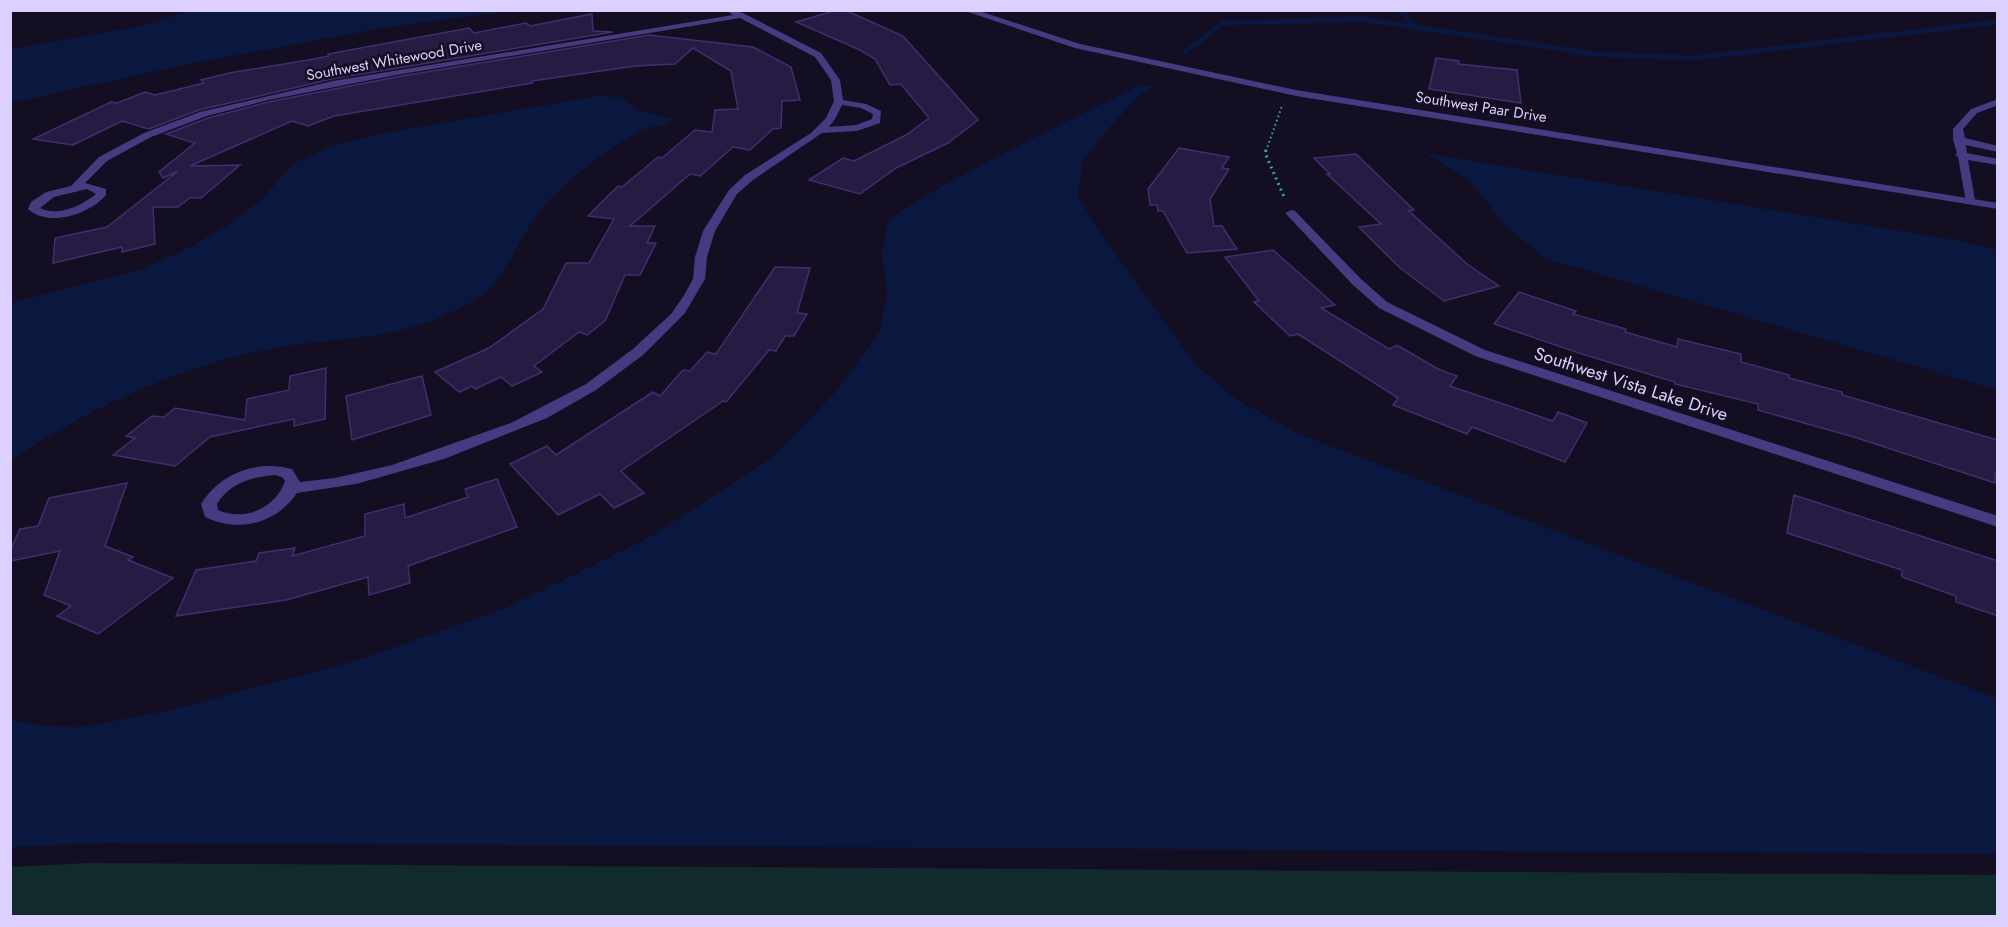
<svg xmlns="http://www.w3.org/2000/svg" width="2008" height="927" font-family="Jost,sans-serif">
<rect width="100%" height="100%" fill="#140e22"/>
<polygon fill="#112a2c" points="88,863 1997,875 1998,916 11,916 11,867"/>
<g fill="#0a173f">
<polygon points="193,10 509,10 509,11 383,28 184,65 11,103 11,49 136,27"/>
<polygon points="1142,84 1153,87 1142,93 1106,131 1082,163 1078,196 1095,225 1194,363 1236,399 1299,434 1997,698 1997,854 102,843 18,847 11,850 11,719 41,726 81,727 166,711 355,661 506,608 650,537 773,457 840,387 880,330 887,291 882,253 886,229 893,216 933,191 1039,135"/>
<path d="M598,96l22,1 19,14 34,8 -3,4c-6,3 -12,2 -18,4 -31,10 -80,50 -103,73 -24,25 -35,61 -58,87 -11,13 -31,21 -46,28 -54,26 -111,22 -169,33 -95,17 -185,59 -265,112v-157l134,-35 47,-22 34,-20 33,-24 35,-39 41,-18 38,-10z"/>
<polygon points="1424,153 1955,240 1997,250 1997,390 1544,258 1505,225 1468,179"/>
</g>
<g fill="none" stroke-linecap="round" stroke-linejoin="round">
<g stroke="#0a173f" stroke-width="5">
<polyline points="1400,10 1414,26"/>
<polyline points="1185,52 1223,23 1361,19 1596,54 1694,58 1998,22"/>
</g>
</g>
<g fill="#281b43" stroke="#432d6e" stroke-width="1.5">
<polygon points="837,10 845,10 903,36 978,120 948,143 896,168 860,194 809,180 843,158 854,161 906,135 929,118 901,84 890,85 875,59 860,50 796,22"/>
<polygon points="592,14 593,31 613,32 332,79 199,110 149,129 122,121 73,145 33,139 111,102 117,103 145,92 155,95 204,83 201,80 229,73 308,60 329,56 328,54 469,28 474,33 526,23 530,26"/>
<polygon points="649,35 753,47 791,67 800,100 782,101 781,128 773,129 750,150 733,147 700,176 690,174 630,226 655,226 647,243 656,243 640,275 625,275 605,321 587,335 579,332 534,366 542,372 512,386 501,377 475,389 472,386 459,392 435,372 489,348 543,309 566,263 589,263 614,219 588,216 618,186 622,187 658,157 662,158 695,130 712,132 715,110 738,109 731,71 693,48 675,64 635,66 532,81 532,83 334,116 308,126 292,121 190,166 240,165 201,198 190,198 178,207 153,207 155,244 122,252 122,247 53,263 55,238 107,227 178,171 163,178 159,172 195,143 166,134 208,118 268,102 396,77"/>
<polygon points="1436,58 1459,61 1458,64 1517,70 1521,103 1429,89"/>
<polygon points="1179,148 1229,157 1222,168 1229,169 1210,199 1214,226 1222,226 1237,249 1187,253 1163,211 1158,211 1157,205 1150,205 1148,189"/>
<polygon points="1356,154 1414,210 1409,211 1467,264 1499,286 1444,301 1400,268 1359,227 1381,224 1327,174 1330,174 1314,158"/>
<polygon points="1273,250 1335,305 1321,308 1389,349 1397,345 1438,369 1457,376 1450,386 1553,421 1558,412 1587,423 1565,462 1472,427 1467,434 1393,405 1398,398 1298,334 1290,336 1254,302 1259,301 1225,257"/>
<polygon points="775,267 810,268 797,313 807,314 794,336 785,336 776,351 769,350 726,402 723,401 621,471 644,493 614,508 600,494 558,515 510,464 547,446 556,455 653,392 660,396 683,370 690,371 707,352 716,354"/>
<polygon points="1519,292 1576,311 1573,314 1626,329 1625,332 1677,347 1678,339 1741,354 1741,362 1789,375 1789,378 1842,392 1842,395 1998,440 1998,475 1995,474 1995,483 1854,437 1758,410 1758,404 1675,384 1675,382 1582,354 1494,324"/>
<polygon points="326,368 325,419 294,426 294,419 210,437 175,466 113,455 135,438 126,436 152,416 164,417 175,408 245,420 247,399 289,390 290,376"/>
<polygon points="422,376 431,415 352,440 346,396"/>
<polygon points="497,479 517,527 408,566 410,583 369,595 368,577 286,600 176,616 196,570 256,561 259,553 295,548 292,556 365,536 365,514 404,504 405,518 468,497 465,489"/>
<polygon points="127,483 105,546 133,557 128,560 173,578 98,634 57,616 71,606 44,595 60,551 10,561 10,551 20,529 38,526 49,498"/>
<polygon points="1794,495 1998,561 1998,616 1956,602 1956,596 1902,577 1902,570 1787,533"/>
</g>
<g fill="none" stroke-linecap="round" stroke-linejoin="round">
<polyline stroke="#31a9b2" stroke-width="2" stroke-dasharray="1.5 3" stroke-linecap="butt" points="1266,151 1282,106"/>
<polyline stroke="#31a9b2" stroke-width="3" stroke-dasharray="2 4" stroke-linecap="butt" points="1266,150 1265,153 1285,199"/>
<g fill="#463a80" fill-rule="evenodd">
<path d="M726,10h11l84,43 19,27 3,20 23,4 15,7 -1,12 -23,8 -35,2 -69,47 -16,14 -22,37 -8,26 -2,22 -20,34 -42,42 -47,35 -49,28 -103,41 -88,25 -59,9c-21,31 -59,40 -92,24l-4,-13c20,-32 56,-44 91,-35l8,13 35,-4 57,-13 119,-42 75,-39 47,-35 38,-35 12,-17 10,-18 2,-22 8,-26 26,-41 16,-15 66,-42 15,-15 8,-17 -3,-21 -16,-23 -75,-39 -344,57 -128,25 -61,16 -56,21 -44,24 -22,22 21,6v6c-16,19 -57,33 -78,14l3,-7 15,-10 25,-6 28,-29 45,-24 56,-21 133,-31 400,-66zM842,105l19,3 12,6 -1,5 -16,6 -27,2 6,-8zM87,189l9,5c-15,12 -38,23 -56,14l14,-11zM275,475l7,2 3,4c-9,27 -41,41 -67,29l-1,-6c13,-21 34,-27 58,-29z"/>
<polygon points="1998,99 1998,105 1977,113 1963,129 1965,138 1998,146 1998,152 1966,145 1967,153 1998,159 1998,165 1968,160 1975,200 1970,203 1966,202 1958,157 1955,155 1957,153 1953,140 1953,129 1971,109"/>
<polygon points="1291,210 1295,211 1361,279 1387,302 1485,350 1998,516 1998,527 1475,356 1379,308 1353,285 1287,215 1285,213"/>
</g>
<polygon fill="#463a80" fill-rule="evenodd" points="962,10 976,10 1080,44 1296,90 1998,203 1998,209 1296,96 1075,48"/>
</g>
<g text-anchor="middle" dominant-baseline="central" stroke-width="5" stroke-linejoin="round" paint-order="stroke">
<g font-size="15" fill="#dcd0fe" stroke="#140e22">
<text transform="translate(394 60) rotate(-10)">Southwest Whitewood Drive</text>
<text transform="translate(1481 107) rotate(9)">Southwest Paar Drive</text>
</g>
<g font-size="18" fill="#dcd0fe" stroke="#140e22">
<text transform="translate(1631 384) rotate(18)">Southwest Vista Lake Drive</text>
</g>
</g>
<rect width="2008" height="927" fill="none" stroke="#dcd0fe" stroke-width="24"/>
</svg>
